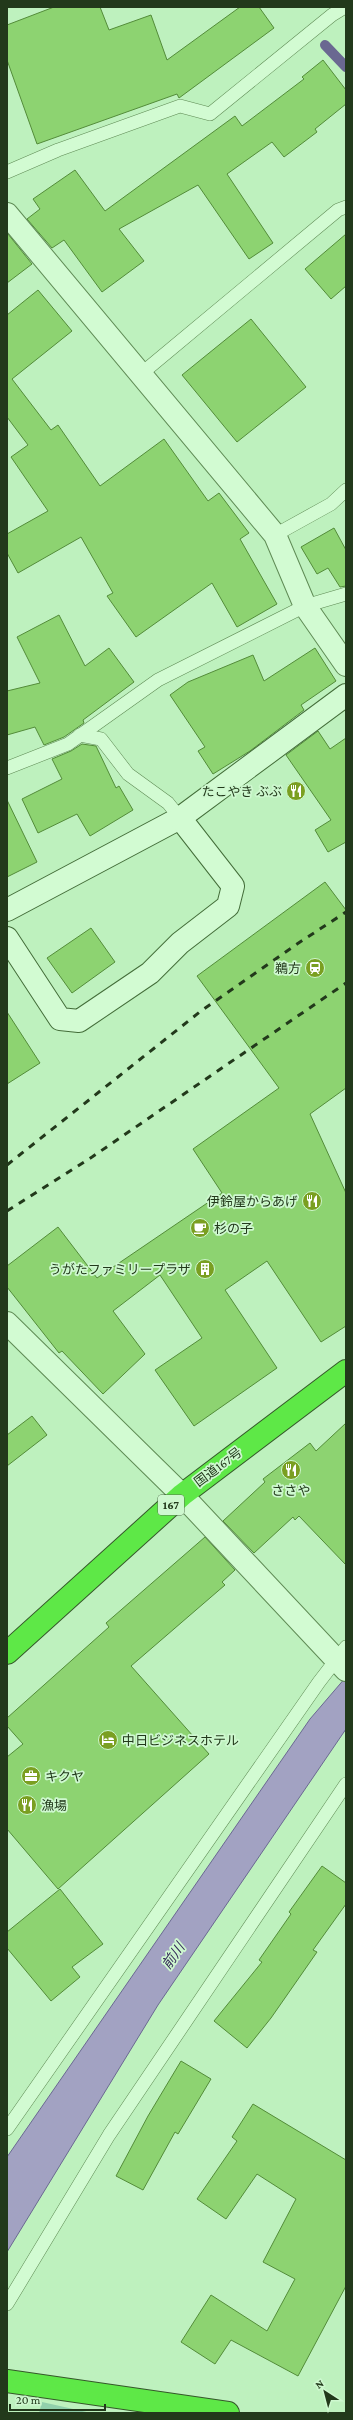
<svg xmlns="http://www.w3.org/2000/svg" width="353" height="2420" font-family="'Crimson Pro','Noto Sans JP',serif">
<rect width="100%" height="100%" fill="#bef1be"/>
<polygon fill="#91d0ab" points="42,2402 91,2413 39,2413"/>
<polygon fill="#a2a2c2" stroke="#6a6891" points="346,1677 346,1729 158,2005 7,2252 7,2157 310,1719"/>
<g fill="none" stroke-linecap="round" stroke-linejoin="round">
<polyline stroke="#6a6891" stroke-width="10" points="325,45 346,67"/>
</g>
<g fill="#8dd371" stroke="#538c39">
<polygon points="54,7 100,7 109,30 151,15 167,60 240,7 259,7 274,28 179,98 177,94 37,144 7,60 7,25"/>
<polygon points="323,60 346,90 346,104 315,129 317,132 284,157 272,142 227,174 273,243 249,259 198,185 119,229 144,261 102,292 64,240 52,248 27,219 40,209 33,199 75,170 105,211 235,116 242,126 304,79 302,77"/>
<polygon points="8,234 32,264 7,283 7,235"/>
<polygon points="346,234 346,286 331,299 305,269"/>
<polygon points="38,290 72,331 12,379 51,430 58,425 100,486 164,439 208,501 219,493 249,533 240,539 277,604 237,627 212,583 136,637 107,596 113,593 81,537 18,573 7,553 7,534 48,511 11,457 28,445 7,417 7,315"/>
<polygon points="251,319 306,387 237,442 182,375"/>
<polygon points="334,528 346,550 346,586 340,587 328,568 317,574 301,547"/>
<polygon points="59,615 85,666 109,648 134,682 83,720 84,723 64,737 44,745 35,727 7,735 7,691 40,683 17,637"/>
<polygon points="315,648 336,681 301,705 304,710 250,751 213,774 198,751 205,747 170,695 188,682 253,655 264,681"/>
<polygon points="318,731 330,749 346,738 346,842 328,852 315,830 331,820 286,755"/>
<polygon points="82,744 96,746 116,788 119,786 133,810 90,836 77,814 38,833 22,799 62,779 52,759 71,751"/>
<polygon points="7,800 37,862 7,877"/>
<polygon points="325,882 346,910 346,1088 310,1114 346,1193 346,1326 321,1342 267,1261 225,1290 277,1368 194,1426 155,1370 202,1338 160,1275 113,1311 145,1354 103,1394 62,1351 59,1353 7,1287 7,1266 58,1227 97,1278 222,1193 193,1149 279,1088 197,976"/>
<polygon points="91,928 115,962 72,993 47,958"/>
<polygon points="7,1012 40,1063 7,1084"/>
<polygon points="32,1416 47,1435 7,1466 7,1435"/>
<polygon points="346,1423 346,1565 299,1516 295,1520 293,1517 254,1553 223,1521 265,1482 263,1479 310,1443 316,1451"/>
<polygon points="205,1537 235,1570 222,1582 225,1585 131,1666 209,1754 58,1889 7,1829 7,1757 23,1744 7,1726 7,1718 109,1627 106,1623"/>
<polygon points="322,1866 346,1883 346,1904 313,1950 317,1952 271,2018 247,2048 214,2021 262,1962 259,1960 291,1914 289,1912"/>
<polygon points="60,1889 103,1944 72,1967 80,1977 51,2001 7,1948 7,1932"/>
<polygon points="181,2061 211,2079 178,2134 175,2132 143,2190 116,2176 148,2116"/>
<polygon points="253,2104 346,2160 346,2286 298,2376 231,2340 215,2364 181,2342 211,2295 267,2331 295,2279 263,2262 296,2199 257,2174 226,2219 197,2199 237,2141 232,2137"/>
</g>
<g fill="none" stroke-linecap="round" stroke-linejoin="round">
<g stroke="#5f8b55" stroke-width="14">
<g id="lane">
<polyline points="7,172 58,150 180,106 210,114 332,15 345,7"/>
<polyline points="141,374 338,210 346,207"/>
<polyline points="275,535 331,504 346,490"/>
<polyline points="80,735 101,739 128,774 168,803 180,818"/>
<polyline points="7,768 68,744 158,680 305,606 346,594"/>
<polyline points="7,2129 319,1682 346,1647"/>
<polyline points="7,2304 109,2135 346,1784"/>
</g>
</g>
<g stroke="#5f8b55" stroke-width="24">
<g id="street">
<polyline points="7,214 275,535 305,606 346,665"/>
<polyline points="7,1323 182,1495 346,1670"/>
</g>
</g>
<g stroke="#436d39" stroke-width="24">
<g id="secondary">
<polyline points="7,910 180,818 346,695"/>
<polyline points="7,938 60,1019 79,1021 150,973 180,943 228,906 233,886 180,818"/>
</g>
</g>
<g stroke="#35582a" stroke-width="24">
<g id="highway">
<polyline points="7,1653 182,1495 346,1371"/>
<polyline points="7,2381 228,2413"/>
</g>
</g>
<use href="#lane" stroke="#d2fbd2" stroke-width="13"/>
<use href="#street" stroke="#d2fbd2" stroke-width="22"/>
<use href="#secondary" stroke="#d2fbd2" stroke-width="22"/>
<use href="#highway" stroke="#5ee847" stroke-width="22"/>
<g stroke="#22391b" stroke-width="3" stroke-dasharray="7 7" stroke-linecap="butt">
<polyline points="7,1165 201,1011 297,944 346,912"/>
<polyline points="7,1211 92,1157 346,983"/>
</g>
</g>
<defs>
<g id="restaurant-disc" transform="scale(1)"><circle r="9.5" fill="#7a9f21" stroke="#cef8cf"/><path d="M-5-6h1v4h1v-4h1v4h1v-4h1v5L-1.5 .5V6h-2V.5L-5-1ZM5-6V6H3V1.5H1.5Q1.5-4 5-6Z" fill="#fff"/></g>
<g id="station-disc" transform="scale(1)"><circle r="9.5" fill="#7a9f21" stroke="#cef8cf"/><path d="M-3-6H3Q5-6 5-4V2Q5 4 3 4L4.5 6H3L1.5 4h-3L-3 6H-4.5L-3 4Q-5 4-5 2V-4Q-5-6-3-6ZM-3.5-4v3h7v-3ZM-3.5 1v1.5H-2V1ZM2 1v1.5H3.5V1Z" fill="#fff"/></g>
<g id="cafe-disc" transform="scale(1)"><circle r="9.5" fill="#7a9f21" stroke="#cef8cf"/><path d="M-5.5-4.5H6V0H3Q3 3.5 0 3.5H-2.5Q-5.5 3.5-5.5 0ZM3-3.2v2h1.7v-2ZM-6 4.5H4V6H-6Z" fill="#fff"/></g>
<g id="building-disc" transform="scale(1)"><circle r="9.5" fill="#7a9f21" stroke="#cef8cf"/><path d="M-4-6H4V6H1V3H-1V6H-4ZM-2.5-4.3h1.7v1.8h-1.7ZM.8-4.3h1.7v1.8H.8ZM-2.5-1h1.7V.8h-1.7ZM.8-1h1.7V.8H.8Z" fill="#fff"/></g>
<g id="hotel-disc" transform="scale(1)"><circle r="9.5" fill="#7a9f21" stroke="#cef8cf"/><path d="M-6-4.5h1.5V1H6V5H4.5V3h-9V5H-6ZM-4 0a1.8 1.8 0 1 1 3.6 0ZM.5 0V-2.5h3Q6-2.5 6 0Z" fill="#fff"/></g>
<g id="office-disc" transform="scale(1)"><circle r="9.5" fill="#7a9f21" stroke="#cef8cf"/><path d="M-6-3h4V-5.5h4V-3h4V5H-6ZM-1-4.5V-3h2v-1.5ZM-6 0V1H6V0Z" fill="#fff"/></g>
</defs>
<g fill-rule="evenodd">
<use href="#restaurant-disc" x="296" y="791"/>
<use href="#station-disc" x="315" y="968"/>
<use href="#restaurant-disc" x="312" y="1201"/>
<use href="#cafe-disc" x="200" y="1228"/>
<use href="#building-disc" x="205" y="1269"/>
<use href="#restaurant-disc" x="291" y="1470"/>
<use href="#hotel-disc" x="108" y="1740"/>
<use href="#office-disc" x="31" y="1776"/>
<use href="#restaurant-disc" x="27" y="1805"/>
</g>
<g text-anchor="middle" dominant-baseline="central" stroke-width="3.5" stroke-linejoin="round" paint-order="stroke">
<rect fill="#cef8cf" stroke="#567251" stroke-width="1" x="158" y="1495" width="26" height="20" rx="3"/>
<g font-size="12" font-weight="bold" fill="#22391b">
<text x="171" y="1505">167</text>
</g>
<g font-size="13" fill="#22391b" stroke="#cef8cf" text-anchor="end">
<text x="282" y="791">たこやき ぶぶ</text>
<text x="301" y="968">鵜方</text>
<text x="298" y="1201">伊鈴屋からあげ</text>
<text x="214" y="1228" text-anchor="start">杉の子</text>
<text x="191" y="1269">うがたファミリープラザ</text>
<text x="291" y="1490" text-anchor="middle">ささや</text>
<text x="122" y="1740" text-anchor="start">中日ビジネスホテル</text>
<text x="45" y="1776" text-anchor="start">キクヤ</text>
<text x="41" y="1805" text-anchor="start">漁場</text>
</g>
<g font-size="13" fill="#22391b" stroke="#cef8cf">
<text transform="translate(218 1467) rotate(-37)">国道167号</text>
</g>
<g font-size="14" font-style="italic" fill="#35295a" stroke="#cef8cf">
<text transform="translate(173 1956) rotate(-55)">前川</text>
</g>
</g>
<rect width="353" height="2420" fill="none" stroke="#22391b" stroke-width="16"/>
<g transform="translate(325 2392) rotate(324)" stroke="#cef8cf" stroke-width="3" paint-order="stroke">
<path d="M0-3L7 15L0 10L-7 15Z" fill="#22391b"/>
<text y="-6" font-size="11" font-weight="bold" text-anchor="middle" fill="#22391b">N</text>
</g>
<path d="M10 2404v6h95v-6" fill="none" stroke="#22391b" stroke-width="2"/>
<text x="16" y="2404" font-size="12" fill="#22391b" stroke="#cef8cf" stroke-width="3" paint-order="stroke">20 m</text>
</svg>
